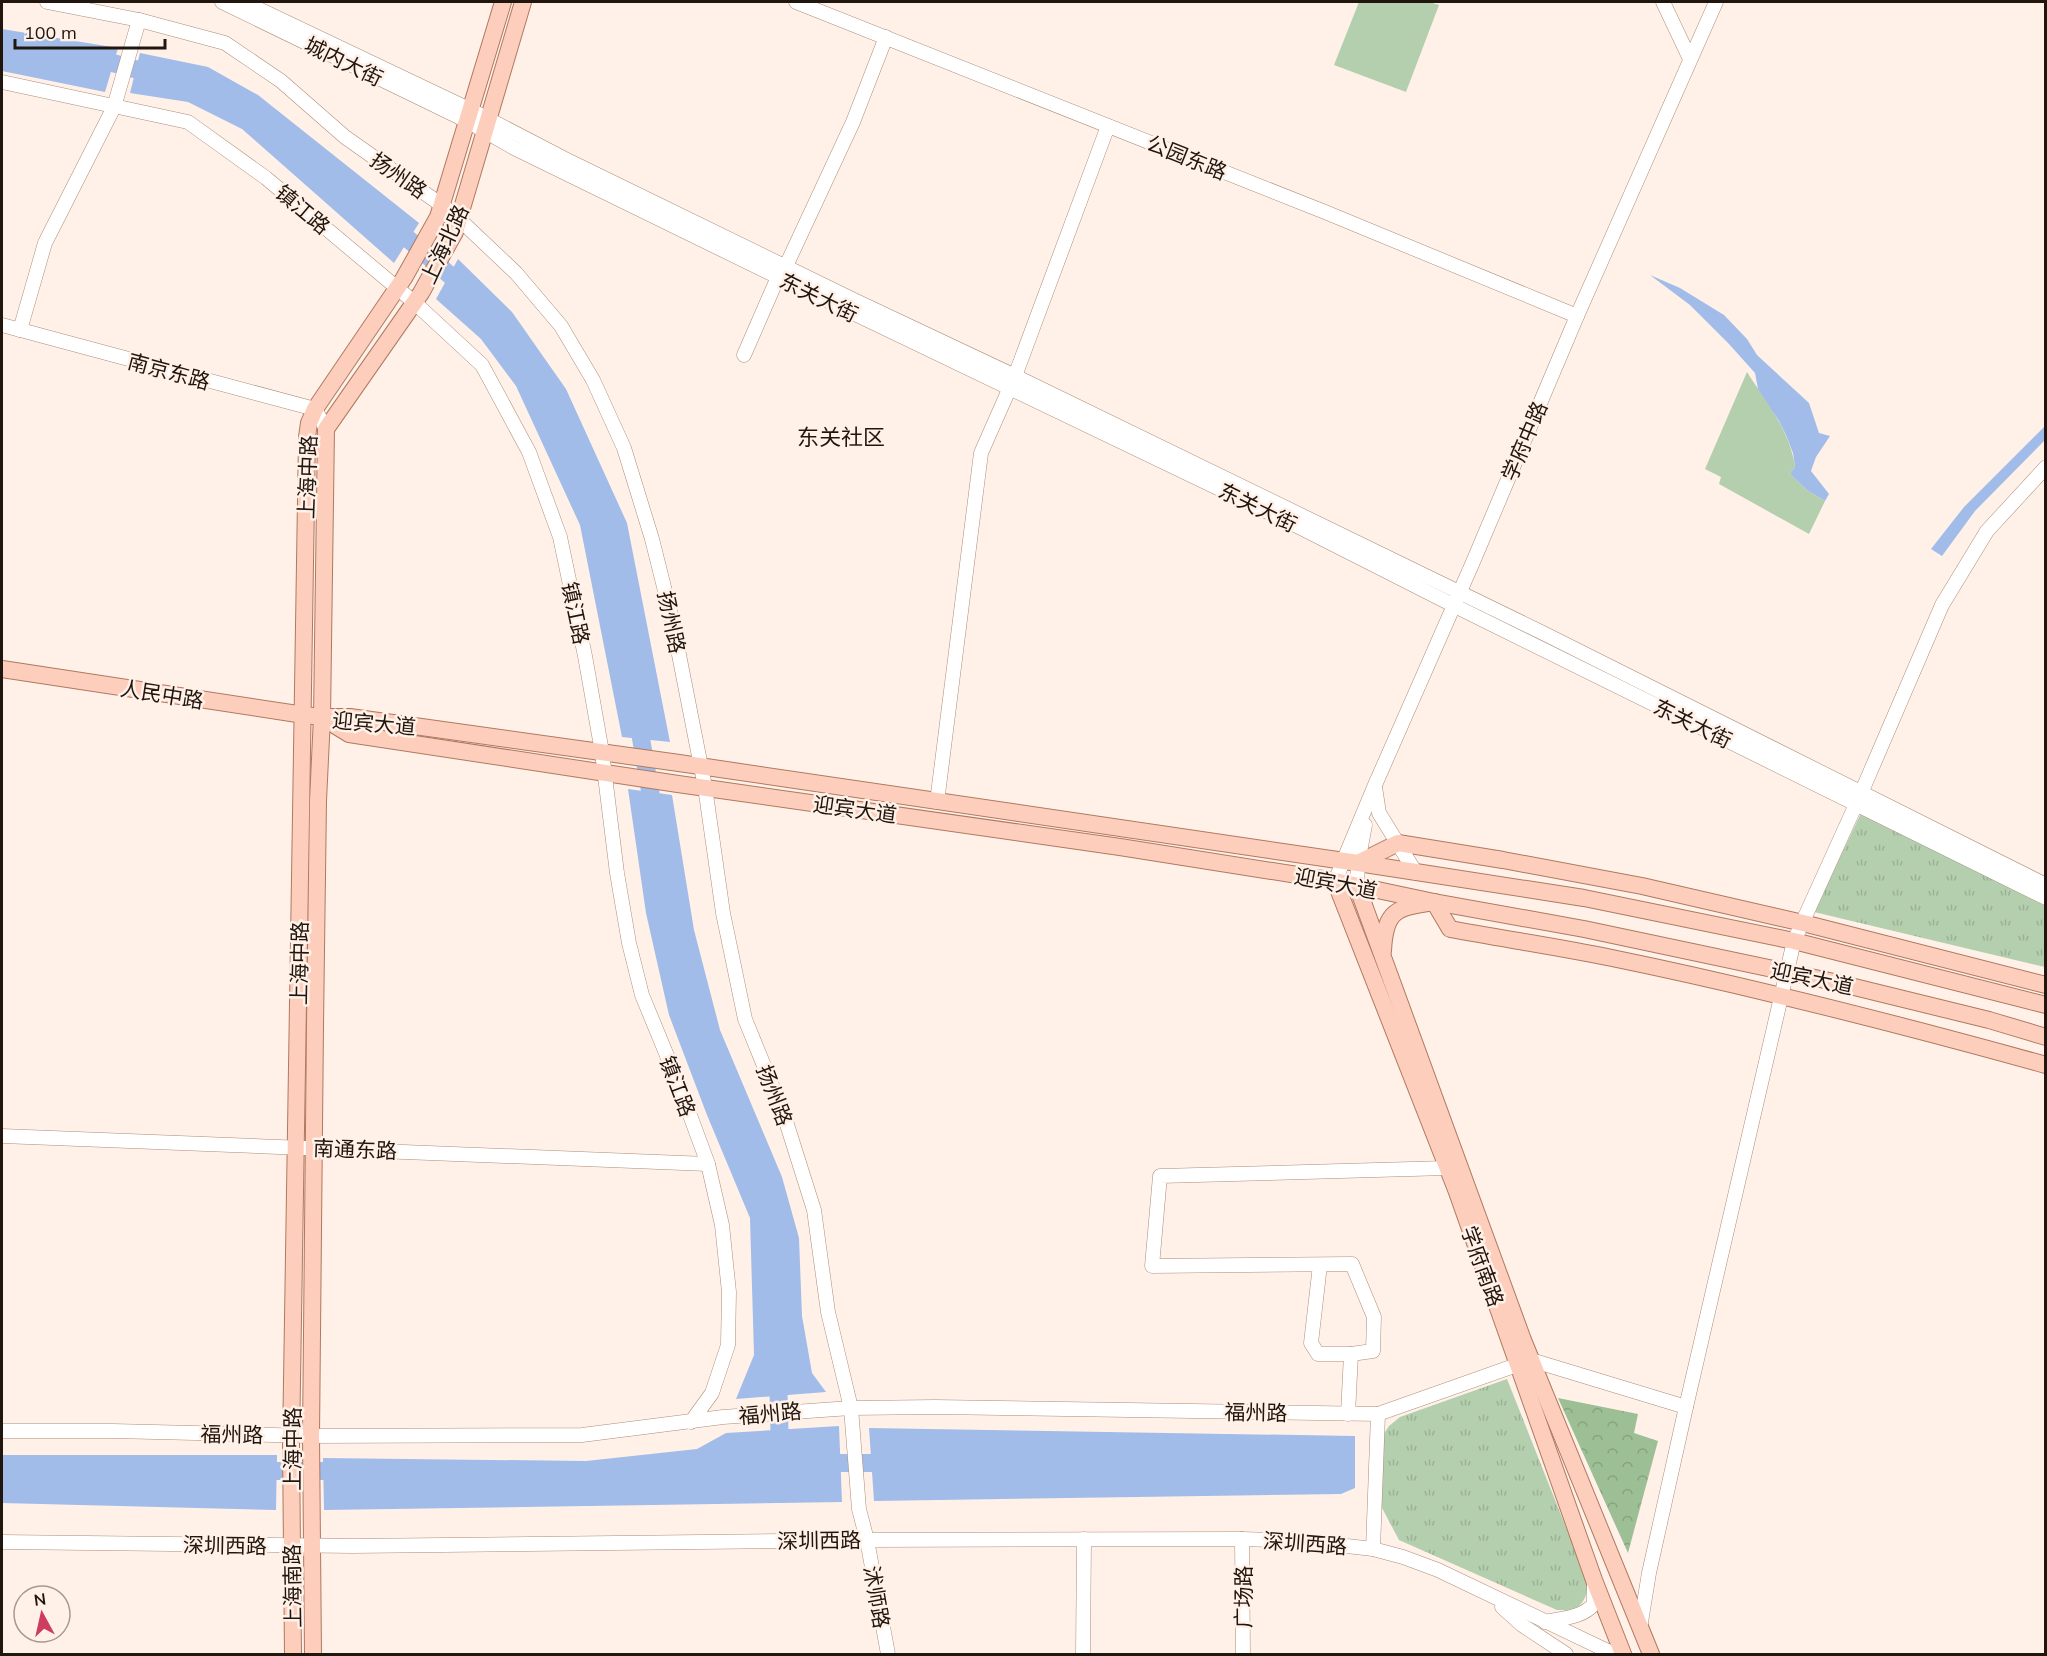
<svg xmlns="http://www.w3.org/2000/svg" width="2047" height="1656" font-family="Mulish,'Noto Sans SC',sans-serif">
<defs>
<pattern id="forest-crowns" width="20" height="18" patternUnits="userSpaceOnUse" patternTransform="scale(1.5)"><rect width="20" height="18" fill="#9dbf95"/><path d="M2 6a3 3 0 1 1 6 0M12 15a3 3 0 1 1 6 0" fill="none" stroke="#87a37f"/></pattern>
<pattern id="park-tufts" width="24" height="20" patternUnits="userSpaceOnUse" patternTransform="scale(1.5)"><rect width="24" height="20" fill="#b3cfad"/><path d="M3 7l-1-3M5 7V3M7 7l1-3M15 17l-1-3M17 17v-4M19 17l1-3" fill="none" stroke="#9ab194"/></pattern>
</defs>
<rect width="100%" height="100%" fill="#fff1e8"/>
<g fill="#b3cfad">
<polygon points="1359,2 1429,2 1439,5 1406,92 1334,65"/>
<path d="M1747,372c19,30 43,58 48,95l-5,7 17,16 18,11 -16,33 -90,-50 2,-7 -16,-8z"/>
</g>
<polygon fill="url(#forest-crowns)" points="1558,1398 1638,1414 1634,1433 1658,1441 1628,1553"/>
<g fill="url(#park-tufts)">
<polygon points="1862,811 2045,906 2045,967 1814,912"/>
<path d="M1507,1379l81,204c-2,22 -10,28 -31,27l-158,-70 -18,-34v-68l8,-12 11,-9z"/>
</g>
<g fill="#a1bce8">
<polygon points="2,29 118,48 105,92 2,71"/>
<polygon points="140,53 208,67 258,95 419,223 394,263 242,129 188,102 130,93"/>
<polygon points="458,259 512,312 566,389 627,523 670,742 622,737 580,525 516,386 481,339 436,299"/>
<polygon points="1650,275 1680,288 1724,315 1747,339 1757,355 1809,403 1819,433 1830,436 1816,457 1811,471 1829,494 1825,501 1807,490 1790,474 1795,467 1793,453 1786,435 1779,421 1758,389 1755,373 1729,344 1690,305"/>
<polygon points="2045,426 2045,440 1975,511 1942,556 1931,549 1964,507"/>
<polygon points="628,789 672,795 694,930 720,1030 782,1177 799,1238 802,1316 812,1373 826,1392 736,1399 754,1355 750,1218 707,1115 669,1015 646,913"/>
<polygon points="839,1426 842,1502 324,1510 323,1458 586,1461 697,1449 726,1433"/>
<polygon points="869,1428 1355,1436 1355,1488 1341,1494 874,1501"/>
<polygon points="2,1455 277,1455 276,1510 2,1503"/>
</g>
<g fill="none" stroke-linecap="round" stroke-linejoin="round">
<g stroke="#a1bce8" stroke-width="18">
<polyline points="91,57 160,76"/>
<polyline points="392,225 468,291"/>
<polyline points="637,715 654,814"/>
<polyline points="778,1371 780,1454"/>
<polyline points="816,1463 897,1463"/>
<polyline points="252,1471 348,1471"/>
</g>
<g stroke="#ac8e79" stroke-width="15">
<g id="minor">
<polyline points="47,2 139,20 225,43 281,81 345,137 443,206 460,220 516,273 561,326 593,380 624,448 652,539 672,619 705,787 723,913 745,1019 784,1115 814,1210 828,1312 851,1408 859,1509 867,1540 888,1654"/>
<polyline points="222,2 467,121 514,148 778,277 1301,528 1453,605 2046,898"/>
<polyline points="244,2 471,110 563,158 854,300 1015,376 1541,632 2046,885"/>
<polyline points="796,2 1325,212 1577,316"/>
<polyline points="1663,2 1690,59"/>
<polyline points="2,82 188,122 266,178 415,303 482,365 529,452 560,537 585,656 602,752 617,873 629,943 642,995 677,1080 708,1164 722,1225 729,1292 728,1345 712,1393 691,1422"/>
<polyline points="2,325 315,409 326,429"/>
<polyline points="20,330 45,243 114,107 139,20"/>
<polyline points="744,355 778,277 786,266 853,122 886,37"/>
<polyline points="1375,787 1379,813 1416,873"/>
<polyline points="937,802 981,453 1015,376 1108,126"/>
<polyline points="1335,881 1375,785 1473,562 1577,316 1716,2"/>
<polyline points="1357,886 1358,863 1365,825"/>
<polyline points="2,1136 708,1164"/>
<polyline points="1320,1265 1311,1343 1318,1354 1351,1354"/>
<polyline points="1348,1414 1351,1354 1373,1351 1374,1317 1352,1264 1152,1266 1160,1176 1447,1168"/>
<polyline points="2,1431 113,1431 311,1436 582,1435 723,1417 851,1408 935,1407 1378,1414 1531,1360 1686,1407"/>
<polyline points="1242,1539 1243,1654"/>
<polyline points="2,1542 353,1546 867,1540 1242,1539 1303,1541 1373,1549 1403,1557 1438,1570 1614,1654"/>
<polyline points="1373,1549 1378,1414"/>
<polyline points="1502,1607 1522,1625 1566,1654"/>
<path d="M1545,1622c17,-4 37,-4 49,-18v-19"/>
<polyline points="1640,1628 1649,1573 1686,1407 1794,941 1862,791 1942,605 1987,531 2046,467"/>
<polyline points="1083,1654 1084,1539"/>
</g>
</g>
<g stroke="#af7961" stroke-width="18">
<g id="major">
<polyline points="2,669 304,715 322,717 350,717 679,763 1358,863 1584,898 1794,941 2046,1005"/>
<polyline points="323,718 349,734 678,784 1120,847 1335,881 1434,902 1584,929 1834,982 1989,1020 2046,1037"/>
<polyline points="1358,863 1398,843 1503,860 1642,886 1803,923 2046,985"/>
<polyline points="1335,881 1457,1192 1594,1580 1623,1654"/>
<polyline points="1357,886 1523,1340 1651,1654"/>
<path d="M1383,951c2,-42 14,-43 51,-49l16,27c54,10 108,18 162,29 146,30 290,67 434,107"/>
<polyline points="293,1654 291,1444 307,437 309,423 315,409 404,278 438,217 503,2"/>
<polyline points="313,1654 311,1436 315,1025 318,801 322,717 326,429 421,293 455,232 523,2"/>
</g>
</g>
<use href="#minor" stroke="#fff" stroke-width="14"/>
<use href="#major" stroke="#fdcebb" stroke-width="16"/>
</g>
<g text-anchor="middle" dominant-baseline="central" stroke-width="5" stroke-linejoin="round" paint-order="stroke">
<g font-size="21" fill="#21160e" stroke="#fff1e8">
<text transform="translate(344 61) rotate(26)">城内大街</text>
<text transform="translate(1187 157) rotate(22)">公园东路</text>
<text transform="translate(399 175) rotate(35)">扬州路</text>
<text transform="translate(303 209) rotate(40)">镇江路</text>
<text transform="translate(444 244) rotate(-65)">上海北路</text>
<text transform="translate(819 297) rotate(26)">东关大街</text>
<text transform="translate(169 371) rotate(15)">南京东路</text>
<text transform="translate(1524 441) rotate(-67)">学府中路</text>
<text transform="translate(307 477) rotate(-88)">上海中路</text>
<text transform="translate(1258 507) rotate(26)">东关大街</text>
<text transform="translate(576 613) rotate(78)">镇江路</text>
<text transform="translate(672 622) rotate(78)">扬州路</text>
<text transform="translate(162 694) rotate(9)">人民中路</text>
<text transform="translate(374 723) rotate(5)">迎宾大道</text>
<text transform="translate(1693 723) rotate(26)">东关大街</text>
<text transform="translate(855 809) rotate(8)">迎宾大道</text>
<text transform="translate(1336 883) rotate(11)">迎宾大道</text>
<text transform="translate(299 963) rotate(-89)">上海中路</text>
<text transform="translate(1812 978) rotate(12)">迎宾大道</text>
<text transform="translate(678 1086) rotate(69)">镇江路</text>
<text transform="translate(775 1095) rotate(69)">扬州路</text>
<text transform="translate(355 1149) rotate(2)">南通东路</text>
<text transform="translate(1483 1266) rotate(70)">学府南路</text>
<text transform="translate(1256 1412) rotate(1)">福州路</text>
<text transform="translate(770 1413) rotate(-5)">福州路</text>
<text transform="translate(232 1434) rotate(1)">福州路</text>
<text transform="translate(292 1449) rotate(-90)">上海中路</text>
<text transform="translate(819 1540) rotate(-1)">深圳西路</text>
<text transform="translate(1305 1543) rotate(4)">深圳西路</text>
<text transform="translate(225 1545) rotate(1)">深圳西路</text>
<text transform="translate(292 1586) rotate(-91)">上海南路</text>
<text transform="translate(877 1597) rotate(80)">沭师路</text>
<text transform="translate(1243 1597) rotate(-90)">广场路</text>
</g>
<g font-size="22" fill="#21160e" stroke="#fff1e8">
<text x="841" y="437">东关社区</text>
</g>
</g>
<rect width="2047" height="1656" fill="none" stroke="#21160e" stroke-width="6"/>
<g transform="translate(42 1614) rotate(352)"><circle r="28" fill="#fff1e8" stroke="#a69991" stroke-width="1.5"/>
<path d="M0-4.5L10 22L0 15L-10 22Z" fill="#cd3d5d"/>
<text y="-9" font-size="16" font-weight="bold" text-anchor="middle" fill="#21160e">N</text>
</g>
<path d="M15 39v9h150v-9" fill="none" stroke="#21160e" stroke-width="3"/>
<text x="24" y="39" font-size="18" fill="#21160e" stroke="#fff1e8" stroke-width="4.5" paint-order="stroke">100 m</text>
</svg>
